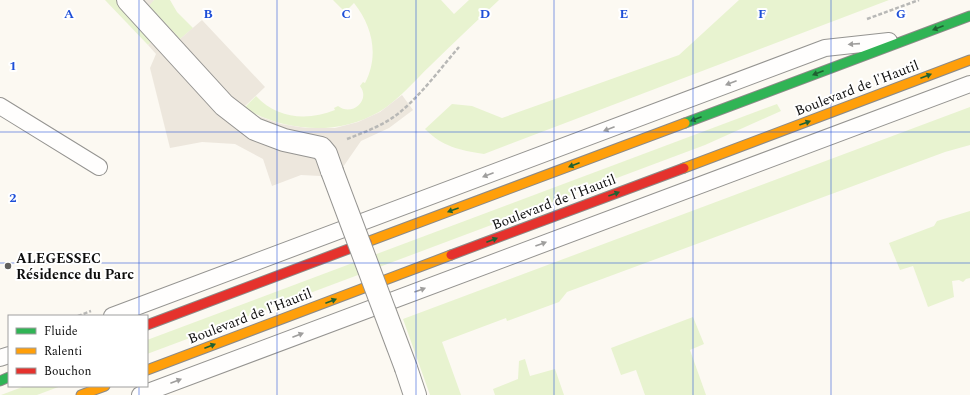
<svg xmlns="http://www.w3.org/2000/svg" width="970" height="395" font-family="Spectral,serif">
<rect width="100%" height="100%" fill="#fcf9f2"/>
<g fill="#e8f3d0">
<polygon points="105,0 118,0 155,39 148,45"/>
<polygon points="154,0 170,0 177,12 193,28 180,39 148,5"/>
<path d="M333,0h108l13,14 15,-14h30c-23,22 -46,43 -68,65 -17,16 -32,35 -52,47 -42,24 -94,20 -135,-4l12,-12c21,23 52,25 79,14l-1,-2 4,-2c14,11 33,-6 22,-20l3,-4 2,1c14,-27 8,-56 -11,-80l-9,9z"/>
<path d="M739,0h150l-405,154c-25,-4 -41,-7 -59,-25l27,-25 20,2 30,12 177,-63z"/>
<polygon points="777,104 781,111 705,145 147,354 147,340"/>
<polygon points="970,107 970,145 945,152 567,292 559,302 507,321 506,318 442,342 461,395 430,395 403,319"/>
<polygon points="970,211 970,278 966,279 963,282 959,280 952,281 954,297 928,307 913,266 900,270 889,243 934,226 937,221"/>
<polygon points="693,317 704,344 690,350 706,395 645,395 636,370 621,375 611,348"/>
<polygon points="525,359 530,376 555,369 564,395 495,395 493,389 518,379 519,361"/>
<polygon points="25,386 61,386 37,395 1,395"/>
</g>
<polygon fill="#ede7dd" points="118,0 154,0 149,6 180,39 202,20 265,87 244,107 258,116 281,124 306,128 335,128 358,122 380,112 402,95 413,110 389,128 361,141 343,167 320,176 301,175 272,186 263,159 235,144 202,142 170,148 150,68 156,54 148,45 155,39"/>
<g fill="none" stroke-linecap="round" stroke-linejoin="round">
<g stroke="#959491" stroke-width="18">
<g id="lane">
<polyline points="0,106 99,167"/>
<polyline points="112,316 825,48 889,41"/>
<polyline points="0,358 9,355"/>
<polyline points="140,395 970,84"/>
</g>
</g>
<g stroke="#959491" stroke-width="24">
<g id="street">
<polyline points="128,0 224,105 255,129 284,140 321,148 326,154 332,171"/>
<polyline points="406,368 415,395"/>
</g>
</g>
<g stroke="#8c8a87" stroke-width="11">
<g id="fast">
<polyline points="685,123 970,16"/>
<polyline points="0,381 9,377"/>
</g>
</g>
<g stroke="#8c8a87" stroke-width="11">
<g id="slow">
<polyline points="684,168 970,60"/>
<polyline points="367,242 685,123"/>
<polyline points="147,370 451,255"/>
<polyline points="81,395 105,386"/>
</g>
</g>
<g stroke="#8c8a87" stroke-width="11">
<g id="jam">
<polyline points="451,255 684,168"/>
<polyline points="147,325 367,242"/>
</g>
</g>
<g stroke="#b8b8b6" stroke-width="2.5" stroke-dasharray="4 2" stroke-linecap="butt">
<polyline points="867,19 919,0"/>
<path d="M347,139c18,-7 37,-14 52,-26 23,-19 41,-44 60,-66"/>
<polyline points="78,316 91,311"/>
</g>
<use href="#lane" stroke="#fffefd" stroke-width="16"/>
<use href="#street" stroke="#fffefd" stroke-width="22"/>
<use href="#fast" stroke="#30b455" stroke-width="9"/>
<use href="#slow" stroke="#ff9f0a" stroke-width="9"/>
<use href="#jam" stroke="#e5322d" stroke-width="9"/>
<g stroke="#959491" stroke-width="24" stroke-linecap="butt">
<polyline id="street-bridge" points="332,171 406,368"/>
</g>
<use href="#street-bridge" stroke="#fffefd" stroke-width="22"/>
</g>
<defs><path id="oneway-solid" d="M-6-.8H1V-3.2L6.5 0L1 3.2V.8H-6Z"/></defs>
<g fill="#1f6132">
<use href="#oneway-solid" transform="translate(938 28) rotate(159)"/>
<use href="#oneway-solid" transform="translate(818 73) rotate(159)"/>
<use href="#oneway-solid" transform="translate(926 76) rotate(-21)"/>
<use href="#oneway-solid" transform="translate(696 119) rotate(159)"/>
<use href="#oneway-solid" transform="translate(805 123) rotate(-20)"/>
<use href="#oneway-solid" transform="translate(574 165) rotate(159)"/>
<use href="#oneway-solid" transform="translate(614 194) rotate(-20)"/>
<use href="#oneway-solid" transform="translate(453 210) rotate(160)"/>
<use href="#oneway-solid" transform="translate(492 240) rotate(-21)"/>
<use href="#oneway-solid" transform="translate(331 301) rotate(-21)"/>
<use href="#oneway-solid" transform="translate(210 346) rotate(-21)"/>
</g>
<g fill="#9f9e9d">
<use href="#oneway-solid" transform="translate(854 44) rotate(176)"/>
<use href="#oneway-solid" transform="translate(731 83) rotate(159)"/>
<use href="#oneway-solid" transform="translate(609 129) rotate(159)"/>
<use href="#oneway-solid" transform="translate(488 175) rotate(159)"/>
<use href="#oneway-solid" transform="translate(541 244) rotate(-20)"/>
<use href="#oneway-solid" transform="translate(420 290) rotate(-20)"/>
<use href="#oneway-solid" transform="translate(298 335) rotate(-21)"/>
<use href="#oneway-solid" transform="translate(176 381) rotate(-21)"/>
</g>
<path fill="none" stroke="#1d4ed8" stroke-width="1" stroke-opacity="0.55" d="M139,0v316M277,0v395M416,0v395M554,0v395M693,0v395M831,0v395M0,132h970M0,263h970M139,386v9"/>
<circle fill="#61605e" stroke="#fff" stroke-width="1.5" cx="8" cy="266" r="4"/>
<g text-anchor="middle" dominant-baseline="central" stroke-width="4" stroke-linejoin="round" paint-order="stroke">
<g font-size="14" fill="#0e0e0e" stroke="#fff">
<text transform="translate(857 88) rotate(-21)">Boulevard de l'Hautil</text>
<text transform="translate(554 202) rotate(-21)">Boulevard de l'Hautil</text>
<text transform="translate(250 316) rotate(-21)">Boulevard de l'Hautil</text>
</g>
<g font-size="14" font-weight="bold" fill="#0e0e0e" stroke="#fff" text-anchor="start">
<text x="16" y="258">ALEGESSEC<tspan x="16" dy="16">Résidence du Parc</tspan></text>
</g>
</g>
<g font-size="13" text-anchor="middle" font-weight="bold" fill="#1d4ed8" stroke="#fff" stroke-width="4" stroke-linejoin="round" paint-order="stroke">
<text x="69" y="18">A</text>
<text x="208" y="18">B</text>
<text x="346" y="18">C</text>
<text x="485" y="18">D</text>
<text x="624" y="18">E</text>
<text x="762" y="18">F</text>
<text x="901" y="18">G</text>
<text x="13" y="70">1</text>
<text x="13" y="202">2</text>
</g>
<rect x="8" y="315" width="140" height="72" fill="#ffffff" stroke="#9f9f9f"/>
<rect x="16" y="328" width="20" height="6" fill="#30b455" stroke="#9f9f9f"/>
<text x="44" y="335" font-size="12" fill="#0e0e0e">Fluide</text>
<rect x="16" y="348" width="20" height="6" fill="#ff9f0a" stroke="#9f9f9f"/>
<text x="44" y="355" font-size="12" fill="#0e0e0e">Ralenti</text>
<rect x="16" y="368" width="20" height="6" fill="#e5322d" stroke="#9f9f9f"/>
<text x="44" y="375" font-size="12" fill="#0e0e0e">Bouchon</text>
</svg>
